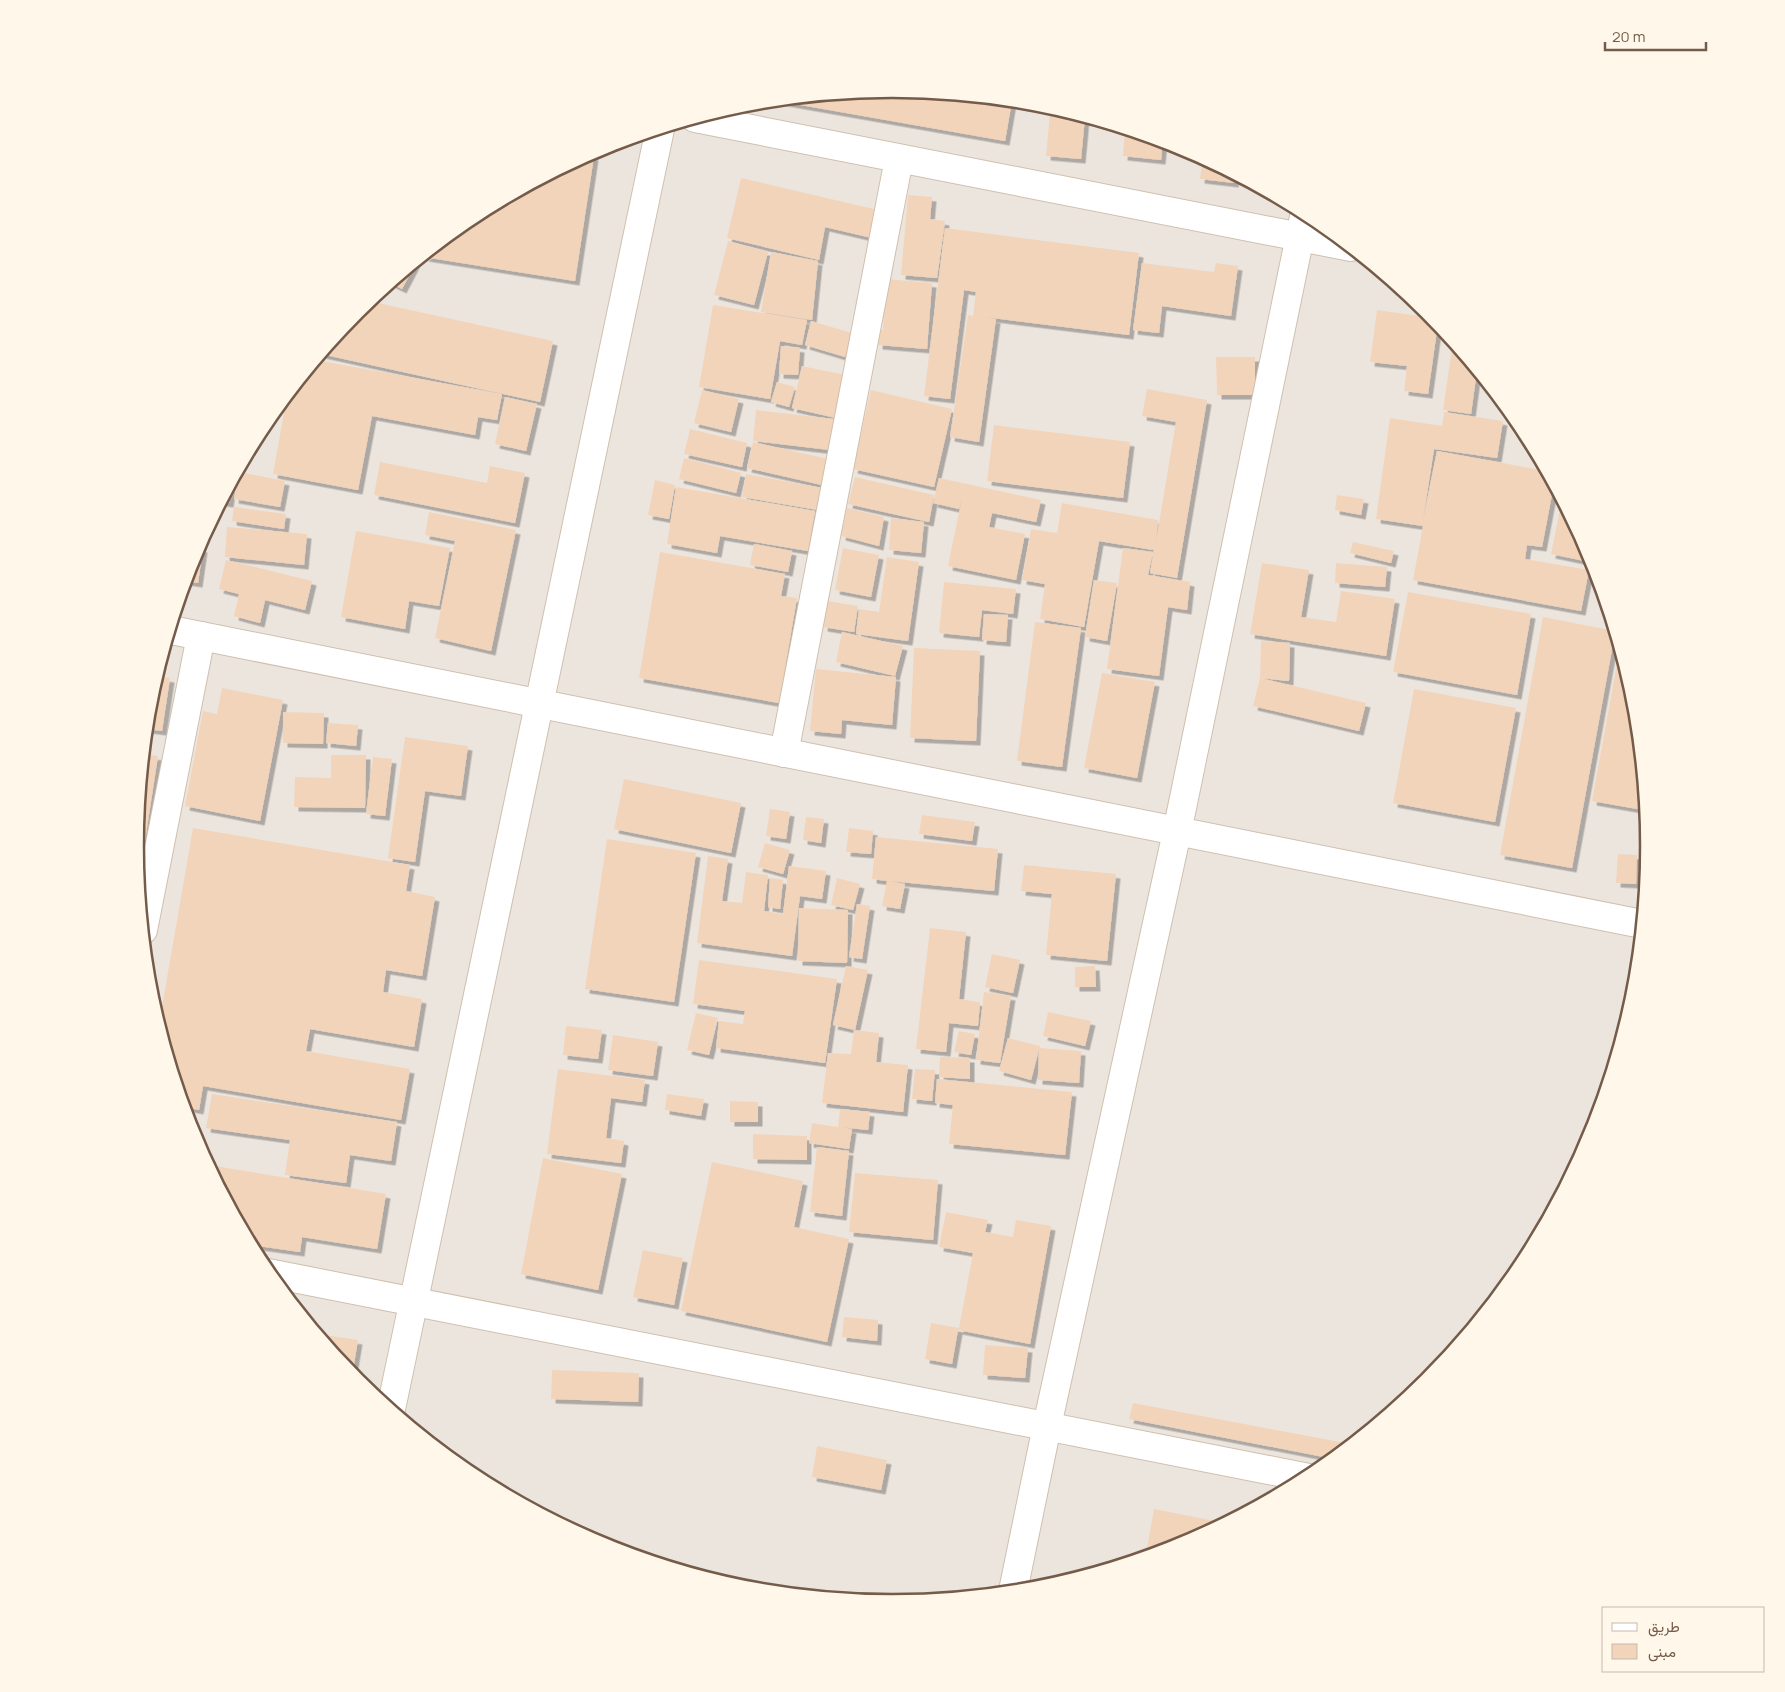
<svg xmlns="http://www.w3.org/2000/svg" width="1785" height="1692" font-family="Manrope,Vazirmatn,sans-serif">
<defs>
<filter id="shadow"><feDropShadow dx="4.5" dy="4.5" stdDeviation="0" flood-color="#0004"/></filter>
</defs>
<rect width="100%" height="100%" fill="#fcf4e3"/>
<circle fill="#ece5de" cx="893" cy="846" r="755"/>
<g fill="#f2d4bb" filter="url(#shadow)">
<polygon points="893,89 1012,101 1005,141 778,101"/>
<polygon points="1050,113 1085,117 1081,159 1046,156"/>
<polygon points="1125,129 1163,140 1161,160 1123,156"/>
<polygon points="587,155 594,156 575,281 424,257 472,216"/>
<polygon points="1203,157 1235,175 1234,183 1200,179"/>
<polygon points="741,178 878,210 872,238 825,227 819,260 727,238"/>
<polygon points="908,195 932,197 930,219 945,221 937,278 901,275"/>
<polygon points="945,228 1139,253 1129,335 985,317 996,319 979,442 950,437 968,315 973,316 976,292 964,290 950,399 924,396"/>
<polygon points="728,241 768,252 754,305 714,295"/>
<polygon points="771,252 818,261 812,320 761,312"/>
<polygon points="416,262 402,289 390,283"/>
<polygon points="1142,263 1214,272 1216,263 1238,266 1231,316 1162,306 1159,333 1133,330"/>
<polygon points="886,279 932,283 927,349 878,345 879,329 883,330"/>
<polygon points="369,301 553,341 540,402 321,354 357,310"/>
<polygon points="713,305 807,320 802,345 780,341 770,399 699,387"/>
<polygon points="1377,310 1434,318 1438,323 1428,394 1404,391 1407,366 1370,362"/>
<polygon points="811,321 852,333 845,357 805,345"/>
<polygon points="1453,341 1477,370 1471,414 1443,410"/>
<polygon points="781,346 800,348 798,375 779,374"/>
<polygon points="1216,357 1255,357 1255,395 1217,395"/>
<polygon points="316,360 502,394 497,420 478,417 475,435 372,416 358,490 273,474 287,396"/>
<polygon points="802,366 845,375 836,418 792,408"/>
<polygon points="777,382 795,387 789,407 771,402"/>
<polygon points="1147,389 1207,400 1177,578 1150,573 1154,549 1153,550 1099,541 1084,627 1040,619 1045,584 1022,580 1031,529 1057,533 1062,503 1158,520 1156,541 1176,422 1142,416"/>
<polygon points="702,390 739,399 731,432 694,423"/>
<polygon points="871,390 952,409 934,487 853,469"/>
<polygon points="505,397 537,404 526,451 495,444"/>
<polygon points="756,410 834,419 830,450 753,441"/>
<polygon points="1444,412 1503,421 1497,458 1434,449 1423,520 1437,451 1547,471 1554,484 1542,547 1527,545 1525,559 1589,570 1581,611 1413,580 1423,526 1376,519 1390,418 1442,426"/>
<polygon points="994,425 1130,442 1123,498 987,481"/>
<polygon points="690,429 747,443 742,467 684,454"/>
<polygon points="753,442 828,459 822,485 747,468"/>
<polygon points="684,458 741,473 736,493 679,479"/>
<polygon points="380,462 487,483 490,466 525,473 515,523 374,495"/>
<polygon points="239,472 285,481 280,507 234,499"/>
<polygon points="746,474 822,488 818,510 742,497"/>
<polygon points="855,477 934,495 929,522 848,504"/>
<polygon points="939,478 1041,500 1036,522 992,513 989,527 1025,534 1016,580 948,566 962,498 959,509 933,503"/>
<polygon points="655,480 675,485 669,519 648,515"/>
<polygon points="232,484 229,503 222,502"/>
<polygon points="676,487 815,511 808,551 720,536 717,553 667,544"/>
<polygon points="1337,495 1364,499 1361,515 1335,510"/>
<polygon points="1562,500 1592,556 1594,563 1551,554"/>
<polygon points="234,507 286,514 284,529 232,521"/>
<polygon points="847,508 884,517 879,546 841,536"/>
<polygon points="429,512 516,530 491,651 435,638 455,541 425,535"/>
<polygon points="891,518 924,522 921,553 889,550"/>
<polygon points="227,527 307,534 304,565 225,557"/>
<polygon points="356,531 450,548 439,606 409,601 405,629 341,617"/>
<polygon points="1353,542 1394,551 1391,563 1350,553"/>
<polygon points="754,544 792,551 788,572 750,565"/>
<polygon points="198,547 203,548 198,583 185,581 193,556"/>
<polygon points="843,548 879,555 871,597 835,590"/>
<polygon points="1123,548 1153,552 1148,575 1190,582 1187,610 1168,607 1159,676 1107,669"/>
<polygon points="660,552 785,574 781,596 797,598 779,703 639,678"/>
<polygon points="887,557 919,562 908,641 856,634 859,609 879,612"/>
<polygon points="226,560 312,581 305,610 265,600 260,623 234,616 239,594 219,589"/>
<polygon points="1262,563 1309,570 1301,617 1336,622 1341,591 1395,599 1386,656 1250,634"/>
<polygon points="1336,563 1387,567 1385,587 1335,583"/>
<polygon points="1094,580 1117,583 1107,641 1085,637"/>
<polygon points="944,582 1016,589 1013,614 982,610 979,637 939,633"/>
<polygon points="1408,592 1531,614 1517,695 1393,672"/>
<polygon points="827,601 858,606 854,632 823,627"/>
<polygon points="984,614 1008,615 1006,642 982,640"/>
<polygon points="1543,617 1615,631 1615,633 1572,868 1500,855"/>
<polygon points="1035,622 1081,628 1062,767 1017,761"/>
<polygon points="842,632 903,646 895,676 836,662"/>
<polygon points="1261,641 1290,643 1289,681 1260,678"/>
<polygon points="1620,647 1635,699 1645,799 1643,810 1592,801"/>
<polygon points="914,648 980,651 976,741 910,738"/>
<polygon points="816,669 896,677 892,725 842,720 841,734 810,731"/>
<polygon points="1102,673 1155,682 1137,778 1084,768"/>
<polygon points="156,676 170,678 162,731 147,729 150,698"/>
<polygon points="1260,678 1366,703 1359,731 1253,706"/>
<polygon points="222,688 283,700 260,821 185,806 203,711 217,714"/>
<polygon points="1414,689 1516,708 1495,822 1393,803"/>
<polygon points="283,712 324,713 323,744 283,743"/>
<polygon points="328,723 358,725 356,746 326,743"/>
<polygon points="405,737 468,746 461,796 425,791 415,862 388,858"/>
<polygon points="144,754 158,756 139,879 135,846"/>
<polygon points="331,755 366,755 365,808 294,807 295,777 331,778"/>
<polygon points="373,757 392,759 385,816 366,814"/>
<polygon points="624,779 741,803 731,853 614,829"/>
<polygon points="770,809 790,812 786,839 766,836"/>
<polygon points="922,815 975,822 972,841 919,834"/>
<polygon points="806,817 824,819 821,843 803,840"/>
<polygon points="193,828 410,865 406,891 435,897 422,976 386,970 383,992 422,999 414,1047 310,1029 306,1051 410,1069 401,1120 203,1086 199,1110 184,1107 159,1024"/>
<polygon points="849,828 873,831 871,854 846,852"/>
<polygon points="876,837 998,849 994,891 889,881 905,884 900,909 882,906 887,881 872,879"/>
<polygon points="607,839 696,853 674,1002 585,989"/>
<polygon points="765,843 790,850 783,874 758,867"/>
<polygon points="1618,854 1637,855 1636,884 1616,883"/>
<polygon points="708,856 728,859 722,901 742,903 746,872 768,875 764,911 783,914 789,866 826,871 822,899 800,896 792,956 697,943"/>
<polygon points="1024,865 1116,874 1107,961 1046,955 1052,894 1021,891"/>
<polygon points="770,878 783,880 780,909 768,907"/>
<polygon points="837,878 860,884 853,910 831,905"/>
<polygon points="857,904 870,906 862,959 849,957"/>
<polygon points="799,908 848,910 847,963 798,961"/>
<polygon points="930,928 966,932 959,999 980,1002 978,1026 949,1023 946,1052 916,1049"/>
<polygon points="992,954 1020,960 1013,993 985,987"/>
<polygon points="699,960 837,979 825,1063 716,1048 719,1021 743,1024 745,1011 693,1004"/>
<polygon points="846,966 868,970 855,1030 833,1025"/>
<polygon points="1095,966 1096,987 1075,987 1075,967"/>
<polygon points="984,992 1011,996 1000,1063 976,1060"/>
<polygon points="1048,1012 1091,1021 1085,1046 1043,1036"/>
<polygon points="696,1013 718,1018 709,1055 687,1050"/>
<polygon points="566,1026 602,1030 598,1059 563,1055"/>
<polygon points="854,1030 879,1033 876,1062 908,1065 903,1112 822,1103 828,1053 851,1054"/>
<polygon points="959,1031 975,1034 971,1055 954,1052"/>
<polygon points="613,1035 658,1042 653,1076 608,1070"/>
<polygon points="1008,1038 1040,1046 1031,1080 999,1071"/>
<polygon points="1039,1048 1081,1051 1079,1083 1038,1080"/>
<polygon points="940,1057 970,1058 970,1079 939,1077"/>
<polygon points="558,1069 645,1080 642,1102 611,1098 606,1138 624,1141 621,1163 547,1154"/>
<polygon points="915,1069 935,1070 932,1101 912,1099"/>
<polygon points="937,1079 1072,1092 1065,1155 949,1144 953,1105 935,1103"/>
<polygon points="212,1094 397,1122 391,1161 350,1155 346,1183 285,1175 290,1140 206,1128"/>
<polygon points="667,1094 704,1099 701,1116 665,1110"/>
<polygon points="730,1101 758,1102 758,1122 730,1122"/>
<polygon points="840,1109 870,1112 868,1130 840,1127 852,1129 849,1149 809,1143 812,1123 838,1127"/>
<polygon points="753,1134 807,1136 807,1160 753,1159"/>
<polygon points="817,1147 849,1151 842,1216 810,1212"/>
<polygon points="543,1158 622,1174 598,1290 521,1274"/>
<polygon points="712,1162 803,1181 794,1227 849,1239 827,1342 681,1311"/>
<polygon points="209,1165 386,1194 377,1249 302,1237 300,1252 251,1245"/>
<polygon points="855,1173 938,1180 933,1240 849,1232"/>
<polygon points="946,1212 988,1220 985,1232 1013,1237 1016,1220 1051,1226 1030,1344 958,1330 952,1364 925,1359 931,1323 959,1328 973,1253 939,1247"/>
<polygon points="643,1250 683,1258 674,1305 633,1297"/>
<polygon points="844,1317 878,1320 877,1341 842,1337"/>
<polygon points="318,1334 358,1340 352,1376"/>
<polygon points="985,1345 1028,1348 1025,1378 983,1375"/>
<polygon points="552,1370 639,1373 638,1402 551,1399"/>
<polygon points="1133,1403 1351,1444 1334,1459 1129,1419"/>
<polygon points="817,1446 887,1460 881,1490 812,1477"/>
<polygon points="1154,1509 1225,1523 1182,1546 1151,1555 1146,1554"/>
</g>
<g fill="none" stroke-linecap="round" stroke-linejoin="round">
<g stroke="#d0bfad" stroke-width="30">
<g id="minor">
<polyline points="695,118 1351,247"/>
<polyline points="171,630 1642,924"/>
<polyline points="784,753 899,159"/>
<polyline points="143,930 201,636"/>
<polyline points="268,1273 1309,1478"/>
<polyline points="391,1409 660,129"/>
<polyline points="1013,1591 1047,1426 1177,832 1305,212"/>
</g>
</g>
<use href="#minor" stroke="#fff" stroke-width="28"/>
</g>
<path d="M0 0H1785V1692H0ZM144 846a748 748 0 1 1 1496 0a748 748 0 1 1-1496 0Z" fill="#fff8ea" fill-rule="evenodd"/>
<path fill="none" stroke="#755b49" stroke-width="2.5" d="M144 846a748 748 0 1 1 1496 0a748 748 0 1 1-1496 0Z"/>
<rect x="1602" y="1607" width="162" height="65" fill="#fff8ea" stroke="#c8b9aa"/>
<rect x="1612" y="1623" width="25" height="8" fill="#ffffff" stroke="#c8b9aa"/>
<text x="1648" y="1632" font-size="15" fill="#755b49">طريق</text>
<rect x="1612" y="1644" width="25" height="15" fill="#f2d4bb" stroke="#c8b9aa"/>
<text x="1648" y="1657" font-size="15" fill="#755b49">مبنى</text>
<path d="M1605 42v8h101v-8" fill="none" stroke="#755b49" stroke-width="2.5"/>
<text x="1612" y="42" font-size="15" fill="#755b49" stroke="#fff8ea" stroke-width="4" paint-order="stroke">20 m</text>
</svg>
